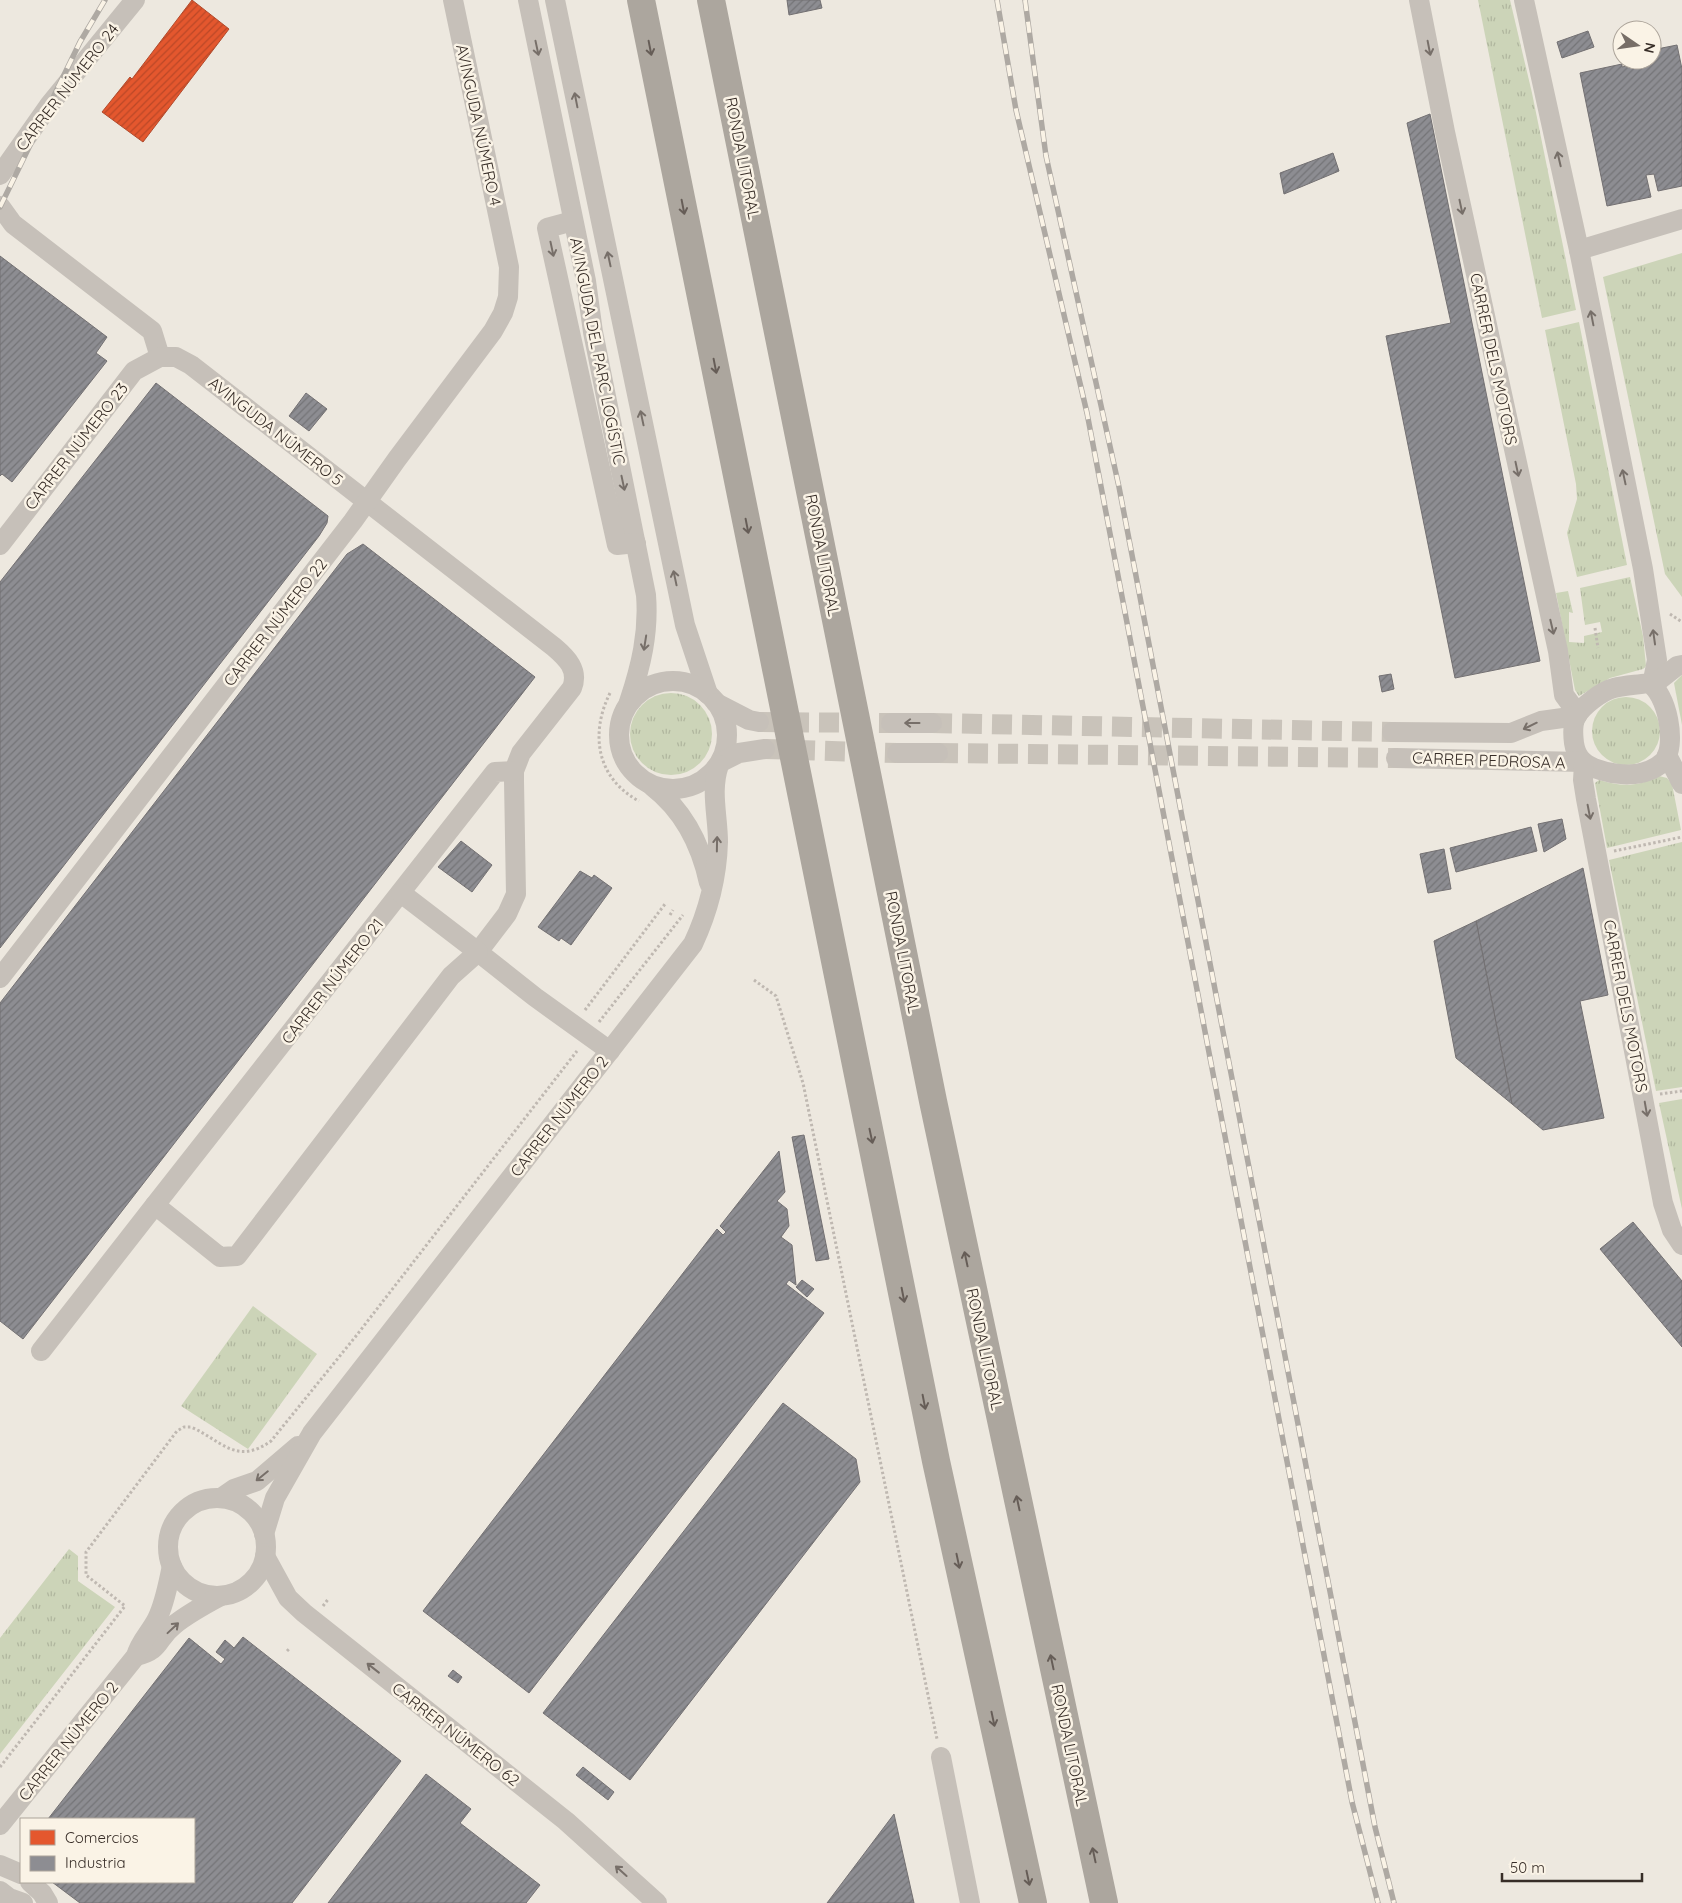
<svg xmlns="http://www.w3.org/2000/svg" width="1682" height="1903" font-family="Quicksand,sans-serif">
<defs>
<pattern id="grass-tufts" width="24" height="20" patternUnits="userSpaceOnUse" patternTransform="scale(1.25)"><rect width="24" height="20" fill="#ccd4b8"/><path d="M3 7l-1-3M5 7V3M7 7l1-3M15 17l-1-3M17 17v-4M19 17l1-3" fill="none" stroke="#b0b69e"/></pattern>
<pattern id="shops-hatch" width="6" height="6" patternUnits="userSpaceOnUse" patternTransform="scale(1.25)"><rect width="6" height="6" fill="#e4572e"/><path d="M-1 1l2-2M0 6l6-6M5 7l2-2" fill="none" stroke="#ba4827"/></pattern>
<pattern id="industry-hatch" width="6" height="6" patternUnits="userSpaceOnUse" patternTransform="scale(1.25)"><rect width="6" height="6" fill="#8d8d92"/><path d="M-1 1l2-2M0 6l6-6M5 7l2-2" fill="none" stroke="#747477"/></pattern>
</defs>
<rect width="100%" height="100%" fill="#ede8df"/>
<g fill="url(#grass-tufts)">
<polygon points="1478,0 1510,0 1532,93 1576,310 1542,318"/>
<polygon points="1682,253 1682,597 1665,574 1603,277"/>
<polygon points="1579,322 1627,565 1577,577 1567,533 1577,499 1576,484 1545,330"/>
<polygon points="1630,577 1643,636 1646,666 1643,669 1610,678 1579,696 1575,690 1556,593 1568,591 1573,613 1569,612 1569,642 1584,643 1584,636 1602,632 1600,622 1585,625 1580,588"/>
<polygon points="1682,675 1682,725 1674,683"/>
<circle cx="671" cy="734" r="41"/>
<circle cx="1626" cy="731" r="34"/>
<path d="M1659,776l8,2 5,6 9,46 -74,18 -12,-65 4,-3c23,7 38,7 60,-4z"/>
<polygon points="1682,842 1682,1087 1656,1091 1609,860"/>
<polygon points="1682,1099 1682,1209 1659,1103"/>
<polygon points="253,1306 317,1354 248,1449 181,1406"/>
<polygon points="69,1549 78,1556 78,1581 115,1607 0,1754 0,1638"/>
</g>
<polygon fill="url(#shops-hatch)" stroke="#b04a2c" points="192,0 229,29 143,142 102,112 130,77 132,79"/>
<g fill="url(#industry-hatch)" stroke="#737072">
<polygon points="787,0 820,0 822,8 789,15"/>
<polygon points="1588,31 1594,47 1562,58 1557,42"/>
<polygon points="1677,45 1682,69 1682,186 1658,191 1654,174 1646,175 1651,197 1607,206 1580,73 1622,64 1622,67 1631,65 1630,60 1652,60 1652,50"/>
<polygon points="1430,114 1540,661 1455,678 1386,336 1451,323 1407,123"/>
<polygon points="1333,153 1339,171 1284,194 1280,173"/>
<polygon points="0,256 107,337 96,353 107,361 12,482 2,474 0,476"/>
<polygon points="156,383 328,516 327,523 319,536 0,948 0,582"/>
<polygon points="306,393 327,409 309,431 289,416"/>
<polygon points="363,544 535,677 23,1339 0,1321 0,1003 347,554"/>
<polygon points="1391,674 1394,689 1382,692 1379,676"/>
<polygon points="1562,819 1566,839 1544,852 1538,824"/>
<polygon points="1531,827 1537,851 1456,872 1450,848"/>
<polygon points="461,841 492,865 472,892 438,867"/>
<polygon points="1444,849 1451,889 1428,893 1420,854"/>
<polygon points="1583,868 1608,995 1580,1001 1604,1118 1543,1130 1512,1104 1476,921"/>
<polygon points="580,871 592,878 594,875 612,888 571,945 561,938 559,941 538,927"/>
<polygon points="1476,921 1501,1048 1512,1104 1456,1058 1434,941"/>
<polygon points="804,1135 829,1259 816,1261 792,1137"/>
<polygon points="779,1151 785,1192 777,1201 787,1209 789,1226 781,1237 792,1245 796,1285 789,1280 786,1284 824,1313 529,1693 423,1611 717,1229 723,1235 726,1232 720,1226"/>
<polygon points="1633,1222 1682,1281 1682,1347 1600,1249"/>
<polygon points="802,1280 814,1289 807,1297 796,1287"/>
<polygon points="783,1403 856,1459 860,1482 630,1780 543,1713"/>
<polygon points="243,1637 401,1761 292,1903 80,1903 52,1882 194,1882 194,1819 48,1819 189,1638 221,1664 225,1659 216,1652 225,1640 234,1648"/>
<polygon points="453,1670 462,1677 458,1683 448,1676"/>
<polygon points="583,1767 614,1792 608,1800 576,1775"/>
<polygon points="426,1774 471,1809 460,1823 540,1885 526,1903 328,1903"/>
<polygon points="894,1814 914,1903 827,1903"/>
</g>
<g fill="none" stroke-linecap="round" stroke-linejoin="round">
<g stroke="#c9c3ba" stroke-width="20" stroke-dasharray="20 10" stroke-linecap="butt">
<polyline points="759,722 891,723"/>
<polyline points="932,723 1392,732"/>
<polyline points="765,749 897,753"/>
<polyline points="938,753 1396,758"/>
</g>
<g stroke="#bfb8b1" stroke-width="3" stroke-dasharray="2.5 2.5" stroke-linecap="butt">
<polyline points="1670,614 1682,622"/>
<polyline points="1595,628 1598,648"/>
<path d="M610,693c-20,40 -14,85 29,108"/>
<polyline points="1614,851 1682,837"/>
<polyline points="670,915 673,910"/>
<polyline points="754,980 776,996 803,1083 937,1739"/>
<polyline points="585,1010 665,904 667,905"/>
<polyline points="599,1022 683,915"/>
<polyline points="1660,1094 1682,1091"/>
<polyline points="323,1606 329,1598"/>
<polyline points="287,1651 290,1648"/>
<path d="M0,1767l125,-161 -39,-31v-23l91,-121 7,-4h7c30,13 45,39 80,14l85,-105 221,-285"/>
</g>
<g stroke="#c6c0b9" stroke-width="20">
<path d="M528,0l58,281 7,51 53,263c3,38 -5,71 -17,107"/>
<polyline points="555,0 685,625 708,694"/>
<polyline points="1419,0 1445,132 1558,651 1564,695 1578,714"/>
<polyline points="1524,0 1579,250 1643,569 1657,660 1652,685"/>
<polyline points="0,175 50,104 135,0"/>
<path d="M0,206l13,18 139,107 8,26h16l15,8 363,282c13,11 25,23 18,41l-51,65 -7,18v10l2,113 -9,20 -29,38 57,45 75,54"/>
<polyline points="573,221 547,228 617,545 636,543"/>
<polyline points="1579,250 1682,219"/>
<polyline points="0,545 134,371 160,357"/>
<circle cx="673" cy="735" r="54"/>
<path d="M1648,683c19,8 30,64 15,79 -19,17 -48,14 -69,6 -12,-5 -18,-12 -20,-25 -1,-8 -2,-18 2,-26 6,-11 26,-26 38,-29 11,-3 23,-3 34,-5z"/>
<polyline points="1653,685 1677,666 1682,665"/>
<polyline points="716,703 749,720 759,722"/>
<polyline points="891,723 932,723"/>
<polyline points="1392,732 1511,733 1541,721 1577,716"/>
<polyline points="897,753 938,753"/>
<polyline points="1667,755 1682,784"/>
<polyline points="1396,758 1583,762"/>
<polyline points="721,762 739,753 765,749"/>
<polyline points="1584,764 1583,780 1586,799 1663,1203 1672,1230 1682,1245"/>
<path d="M652,786c31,24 49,59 57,97"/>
<polyline points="0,978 353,521 397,459 493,331 503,313 508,297 509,267 453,0"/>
<polyline points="155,1205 495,772 514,771"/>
<polyline points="41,1351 155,1205 220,1257 237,1256 451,976 478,952 401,893"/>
<circle cx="217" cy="1547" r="49"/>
<polyline points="221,1498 234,1489 257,1481 298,1446"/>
<path d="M264,1534l11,-36 37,-65 381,-489c15,-32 24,-67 25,-102 0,-26 -8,-51 1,-77"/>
<polyline points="265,1556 288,1598 304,1613 566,1821 657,1903"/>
<path d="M136,1656c26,-6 20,-17 38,-31 15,-12 30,-20 47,-29"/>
<polyline points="941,1757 970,1903"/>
<path d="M0,1825l136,-169c4,-15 14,-23 21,-37 8,-16 11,-35 15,-53"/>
<polyline points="0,1865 21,1874"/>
<polyline points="30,1882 42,1893 48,1903"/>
<polyline points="0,1891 9,1898 23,1903"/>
</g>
<g stroke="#aca69e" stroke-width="28">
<polyline points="641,0 936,1461 1033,1903"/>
<polyline points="711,0 933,1101 1104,1903"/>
</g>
<g stroke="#aea9a3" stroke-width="5.5">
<g id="rail">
<polyline points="997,0 1016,110 1087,413 1352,1802 1378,1903"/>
<polyline points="1025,0 1046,156 1119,487 1375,1827 1394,1903"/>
<polyline points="0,207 80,42 105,0"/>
</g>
</g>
<use href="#rail" stroke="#faf3e6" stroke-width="4" stroke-dasharray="11" stroke-linecap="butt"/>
</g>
<defs><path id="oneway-shaft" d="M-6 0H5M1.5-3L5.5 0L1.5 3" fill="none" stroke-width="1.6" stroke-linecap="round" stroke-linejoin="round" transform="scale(1.25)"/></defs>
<g stroke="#776f69">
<use href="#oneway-shaft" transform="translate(537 48) rotate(78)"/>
<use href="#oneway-shaft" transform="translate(1429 48) rotate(79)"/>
<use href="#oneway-shaft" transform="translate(576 100) rotate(-101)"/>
<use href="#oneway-shaft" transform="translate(1559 159) rotate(-103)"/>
<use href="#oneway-shaft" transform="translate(1461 207) rotate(78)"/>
<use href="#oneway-shaft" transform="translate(552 249) rotate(78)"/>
<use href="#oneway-shaft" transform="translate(609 259) rotate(-102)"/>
<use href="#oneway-shaft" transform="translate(1592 318) rotate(-101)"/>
<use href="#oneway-shaft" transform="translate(642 418) rotate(-102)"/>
<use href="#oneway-shaft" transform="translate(1517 469) rotate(78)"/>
<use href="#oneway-shaft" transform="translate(1624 477) rotate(-102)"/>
<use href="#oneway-shaft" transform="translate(623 483) rotate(78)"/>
<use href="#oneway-shaft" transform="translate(675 578) rotate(-102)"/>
<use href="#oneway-shaft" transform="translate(1552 627) rotate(77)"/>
<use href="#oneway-shaft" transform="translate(1654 637) rotate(-98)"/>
<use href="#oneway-shaft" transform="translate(645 643) rotate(99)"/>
<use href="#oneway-shaft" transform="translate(912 723) rotate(-180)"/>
<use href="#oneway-shaft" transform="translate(1530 726) rotate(154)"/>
<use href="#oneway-shaft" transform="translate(1589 812) rotate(79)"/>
<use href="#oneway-shaft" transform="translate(717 844) rotate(-89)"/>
<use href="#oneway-shaft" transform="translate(1646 1109) rotate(80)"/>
<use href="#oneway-shaft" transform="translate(262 1476) rotate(141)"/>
<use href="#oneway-shaft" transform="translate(173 1628) rotate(-43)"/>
<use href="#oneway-shaft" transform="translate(373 1668) rotate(-142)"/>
<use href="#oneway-shaft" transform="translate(621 1871) rotate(-138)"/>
</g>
<g stroke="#665d57">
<use href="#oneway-shaft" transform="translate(650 48) rotate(79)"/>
<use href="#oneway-shaft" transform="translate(683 207) rotate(79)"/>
<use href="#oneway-shaft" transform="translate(715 366) rotate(79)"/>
<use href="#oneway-shaft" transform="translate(747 526) rotate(79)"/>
<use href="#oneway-shaft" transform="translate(871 1136) rotate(78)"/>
<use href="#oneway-shaft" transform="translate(966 1259) rotate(-102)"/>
<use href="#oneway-shaft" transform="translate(903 1295) rotate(79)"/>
<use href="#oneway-shaft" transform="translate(924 1402) rotate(79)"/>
<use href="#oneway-shaft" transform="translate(1018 1503) rotate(-102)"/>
<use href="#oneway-shaft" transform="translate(958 1561) rotate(78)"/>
<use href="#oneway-shaft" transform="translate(1052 1662) rotate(-102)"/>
<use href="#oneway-shaft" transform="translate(993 1719) rotate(78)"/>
<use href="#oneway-shaft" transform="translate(1094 1855) rotate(-102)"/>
<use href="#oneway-shaft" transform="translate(1028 1878) rotate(78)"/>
</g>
<g text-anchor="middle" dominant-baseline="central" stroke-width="5" stroke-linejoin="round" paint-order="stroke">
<g font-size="16" fill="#372d27" stroke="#faf3e6">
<text transform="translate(67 87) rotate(-52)">CARRER NÚMERO 24</text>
<text transform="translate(479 125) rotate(78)">AVINGUDA NÚMERO 4</text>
<text transform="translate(743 158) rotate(79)">RONDA LITORAL</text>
<text transform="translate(598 351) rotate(79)">AVINGUDA DEL PARC LOGÍSTIC</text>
<text transform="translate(1494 359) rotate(78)">CARRER DELS MOTORS</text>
<text transform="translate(276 431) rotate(38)">AVINGUDA NÚMERO 5</text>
<text transform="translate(76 446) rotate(-52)">CARRER NÚMERO 23</text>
<text transform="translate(823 555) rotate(79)">RONDA LITORAL</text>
<text transform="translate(275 622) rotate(-52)">CARRER NÚMERO 22</text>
<text transform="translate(1489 760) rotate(2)">CARRER PEDROSA A</text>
<text transform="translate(903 952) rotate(79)">RONDA LITORAL</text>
<text transform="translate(332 981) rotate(-52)">CARRER NÚMERO 21</text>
<text transform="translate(1626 1006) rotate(79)">CARRER DELS MOTORS</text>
<text transform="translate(559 1116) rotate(-52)">CARRER NÚMERO 2</text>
<text transform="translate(985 1349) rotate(78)">RONDA LITORAL</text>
<text transform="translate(456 1734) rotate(38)">CARRER NÚMERO 62</text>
<text transform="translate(68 1741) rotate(-51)">CARRER NÚMERO 2</text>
<text transform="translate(1070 1745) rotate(78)">RONDA LITORAL</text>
</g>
</g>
<rect x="20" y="1818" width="175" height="65" fill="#faf3e6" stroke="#aca49a"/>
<rect x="30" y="1830" width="25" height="15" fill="#e4572e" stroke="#aca49a"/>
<text x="65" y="1843" font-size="15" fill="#372d27">Comercios</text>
<rect x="30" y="1856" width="25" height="15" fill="#8d8d92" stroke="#aca49a"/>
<text x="65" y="1868" font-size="15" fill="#372d27">Industria</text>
<g transform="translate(1637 45) rotate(103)"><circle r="24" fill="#faf3e6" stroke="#aca49a"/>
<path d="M0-4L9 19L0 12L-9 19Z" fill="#776e67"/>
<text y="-8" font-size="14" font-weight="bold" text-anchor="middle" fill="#372d27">N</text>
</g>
<path d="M1502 1873v8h140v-8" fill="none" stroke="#372d27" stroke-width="2.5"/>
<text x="1510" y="1873" font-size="15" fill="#372d27" stroke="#faf3e6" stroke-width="4" paint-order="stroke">50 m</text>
</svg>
